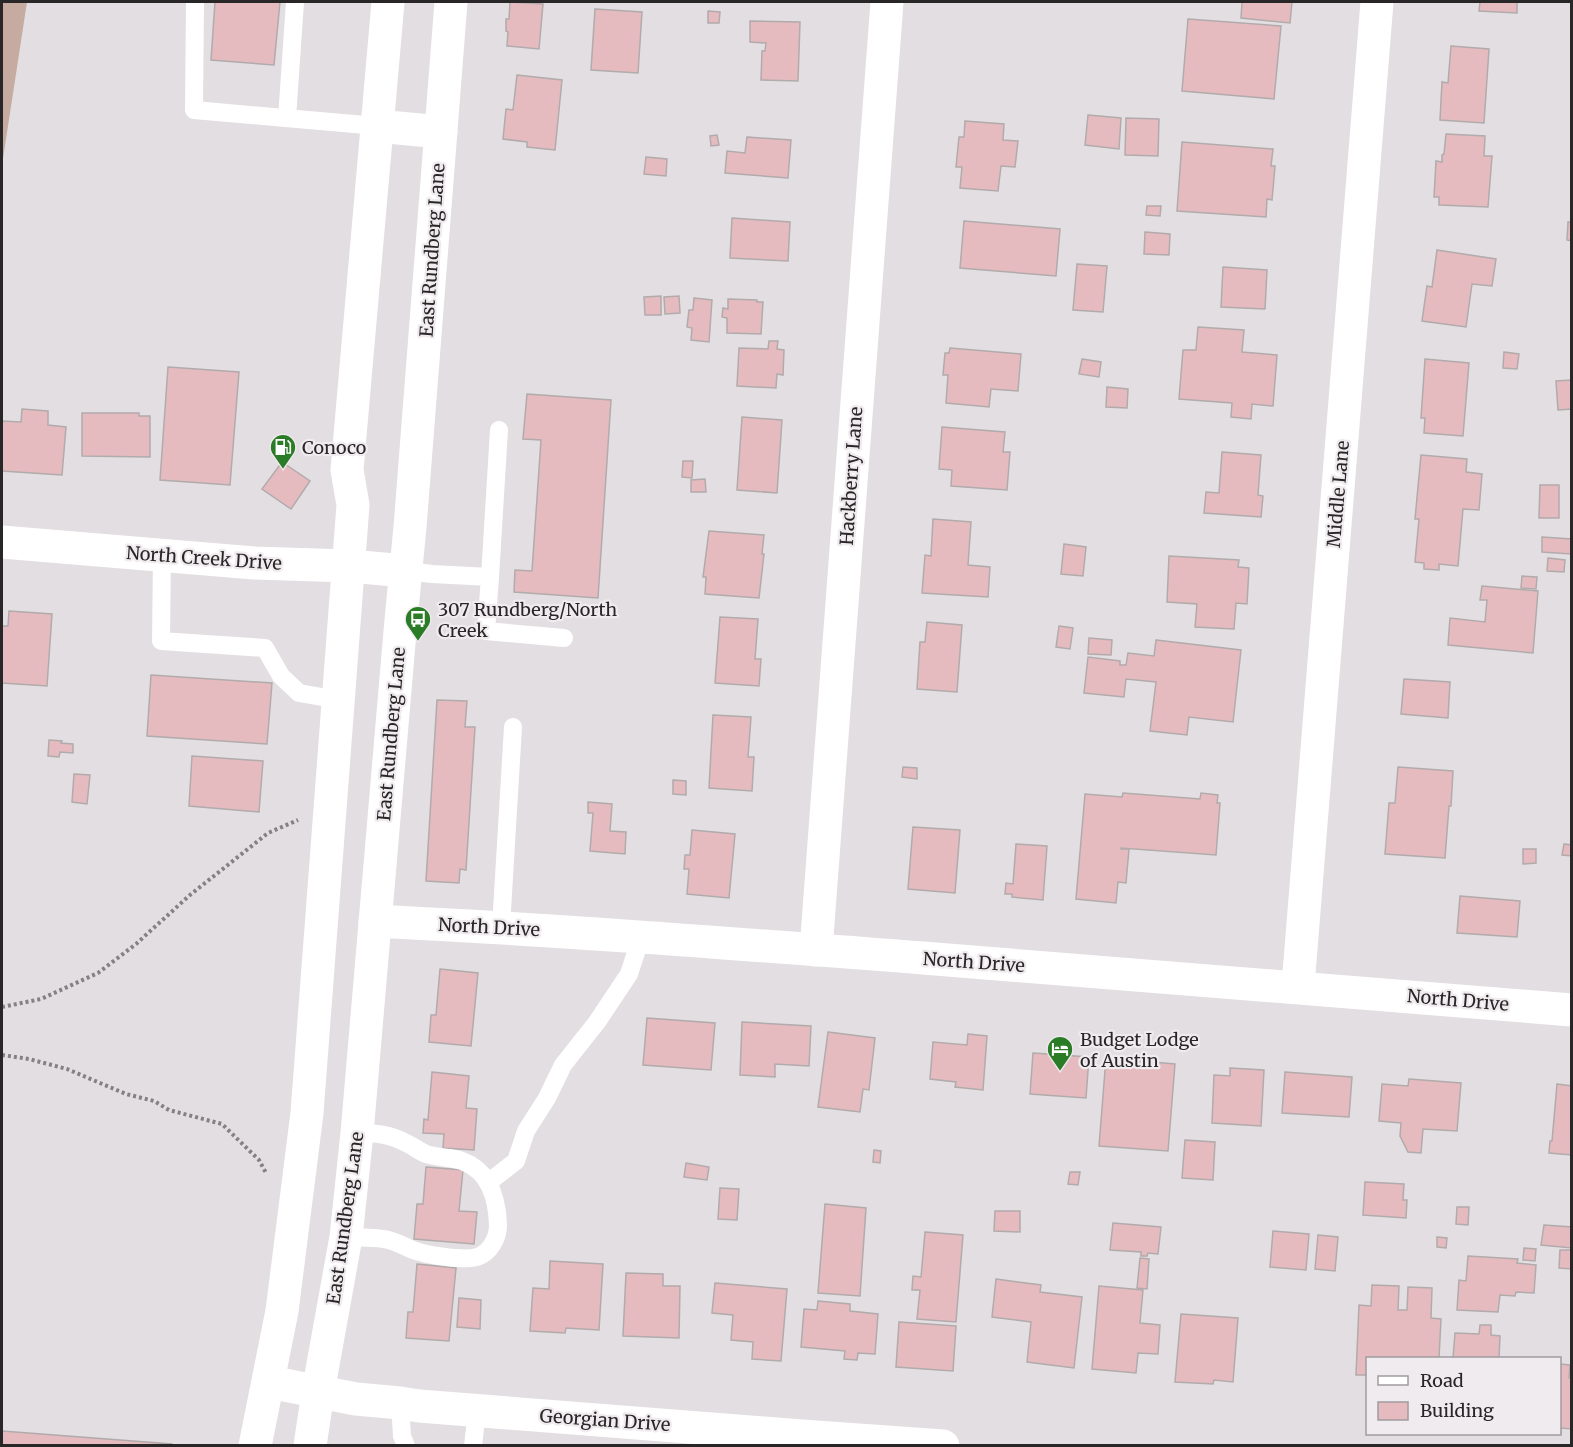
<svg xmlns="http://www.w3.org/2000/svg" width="1573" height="1447" font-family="Merriweather,serif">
<rect width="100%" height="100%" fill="#e3dee1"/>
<polygon fill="#c5aba0" points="2,2 27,2 2,165"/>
<g fill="#e6bbc0" stroke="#b1abac" stroke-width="1.5">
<polygon points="215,2 280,2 274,65 211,60"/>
<polygon points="510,2 543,4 539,49 507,46 508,32 506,31 506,19 509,19"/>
<polygon points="1242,2 1292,2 1290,23 1241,18"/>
<polygon points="1480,2 1517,2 1517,13 1479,11"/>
<polygon points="595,9 642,12 638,73 591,70"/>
<polygon points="708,11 720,12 719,23 708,23"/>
<polygon points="1188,19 1281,26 1274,99 1182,91"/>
<polygon points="750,21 800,22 798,81 761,80 762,51 765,51 766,43 750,42"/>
<polygon points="1451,46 1489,49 1484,123 1440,120 1442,82 1448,83"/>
<polygon points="517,75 562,80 555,150 527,147 527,142 503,139 506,109 513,110"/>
<polygon points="1088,115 1121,118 1119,149 1085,145"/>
<polygon points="1126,118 1159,119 1158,156 1125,155"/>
<polygon points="965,121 1004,124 1003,140 1018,141 1015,167 1001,166 998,191 960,188 962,167 956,167 959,137 964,137"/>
<polygon points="1446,134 1485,136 1484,156 1492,156 1488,207 1439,205 1439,197 1434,197 1436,161 1442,162 1442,155 1444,154"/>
<polygon points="717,135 719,145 711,146 710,136"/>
<polygon points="747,137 791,140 788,178 725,173 727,151 745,153"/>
<polygon points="1182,142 1273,149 1271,166 1275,166 1272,200 1267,199 1266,217 1177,211"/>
<polygon points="646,157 667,159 666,176 644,174"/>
<polygon points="1147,206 1161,206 1160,216 1146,215"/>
<polygon points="732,218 790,222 788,261 730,258"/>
<polygon points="964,221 1060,229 1056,276 960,268"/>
<polygon points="1568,222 1572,222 1572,241 1567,240"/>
<polygon points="1145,232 1170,234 1169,255 1144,254"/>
<polygon points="1437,250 1496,259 1492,286 1472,284 1466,327 1422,321 1427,286 1432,287"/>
<polygon points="1077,264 1107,266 1103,312 1073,310"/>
<polygon points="1223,267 1267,270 1265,309 1221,307"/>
<polygon points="661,296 661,315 645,315 644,297"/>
<polygon points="679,296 680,313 665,314 664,297"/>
<polygon points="694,298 712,300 709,342 691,340 692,328 687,327 689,310 693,310"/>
<polygon points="728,299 757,300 757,302 763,302 761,334 727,333 727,318 722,317 723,308 728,309"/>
<polygon points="1198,327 1244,330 1242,352 1277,355 1273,406 1252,404 1251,419 1231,417 1232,403 1179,399 1183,350 1196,350"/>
<polygon points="769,341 778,341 777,349 784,350 783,375 777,374 776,388 737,386 739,348 768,349"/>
<polygon points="950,348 1021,354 1018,391 991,389 989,407 946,403 948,375 943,375 945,353 949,353"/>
<polygon points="1504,352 1519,354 1517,369 1503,368"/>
<polygon points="1082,359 1101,362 1099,377 1079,374"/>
<polygon points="1425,359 1469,363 1463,436 1424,433 1425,418 1421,418"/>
<polygon points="168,367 239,372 230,485 160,480"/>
<polygon points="1572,380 1572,409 1558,410 1556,381"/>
<polygon points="1107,387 1128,389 1127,408 1106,407"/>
<polygon points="527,394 611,400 598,598 514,592 515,570 532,571 541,440 523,439"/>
<polygon points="22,409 48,411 48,425 66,427 62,475 2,471 2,421 21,422"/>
<polygon points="82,413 139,413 139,416 150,416 150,457 82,456"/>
<polygon points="742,417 782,420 777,493 737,490"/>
<polygon points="942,427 1005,432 1003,452 1010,452 1007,490 951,486 952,470 939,469"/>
<polygon points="1222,452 1261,455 1258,495 1263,496 1261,517 1204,513 1206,492 1219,493"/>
<polygon points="1421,455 1467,459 1466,472 1482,474 1479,510 1463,509 1458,566 1439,564 1439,570 1424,569 1424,563 1415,562 1419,519 1415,519"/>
<polygon points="683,461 693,461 692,478 682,477"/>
<polygon points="282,462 310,481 291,509 262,489"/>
<polygon points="705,479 706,492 691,492 691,480"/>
<polygon points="1540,485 1559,485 1559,518 1539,518"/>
<polygon points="933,519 971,522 968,565 990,567 988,597 922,593 925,555 931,556"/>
<polygon points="709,531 764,535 762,554 764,554 759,598 705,594 706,577 703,577"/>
<polygon points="1542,537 1572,539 1571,554 1542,552"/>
<polygon points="1064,544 1086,547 1083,576 1061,574"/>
<polygon points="1169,556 1239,560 1238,567 1249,568 1247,604 1236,603 1234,629 1195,627 1197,604 1167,602"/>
<polygon points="1548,558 1565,560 1564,572 1547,571"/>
<polygon points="1522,576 1537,577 1536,589 1521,588"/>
<polygon points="1482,586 1538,591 1533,653 1448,645 1450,618 1485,622 1487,600 1480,600"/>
<polygon points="9,611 52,614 47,686 2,683 2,626 8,626"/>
<polygon points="720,617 758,619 755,659 761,659 759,686 715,683"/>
<polygon points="927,622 962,625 957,692 917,689 920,642 925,642"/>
<polygon points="1059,626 1073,628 1070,649 1056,647"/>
<polygon points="1089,638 1112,640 1111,655 1088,654"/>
<polygon points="1156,640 1241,650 1233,722 1189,717 1187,735 1150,731 1156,682 1126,679 1124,697 1084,693 1088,657 1120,661 1120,665 1126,665 1128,653 1154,656"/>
<polygon points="151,675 272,683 267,744 147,736"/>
<polygon points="1404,679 1450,682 1448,718 1401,714"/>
<polygon points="437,700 467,701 465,727 475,727 466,870 460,869 459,883 426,881"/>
<polygon points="713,715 751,717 748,757 754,757 752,791 709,788"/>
<polygon points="49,740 62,741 61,743 73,744 73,753 60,752 59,757 48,756"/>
<polygon points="192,756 263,761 259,812 189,806"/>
<polygon points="903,767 917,768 917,779 902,777"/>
<polygon points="1398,767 1453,771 1451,806 1449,806 1445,858 1385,854 1389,803 1395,803"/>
<polygon points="74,774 90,775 87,804 72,802"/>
<polygon points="673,780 686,781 686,795 673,794"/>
<polygon points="1123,793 1200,799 1201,793 1218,795 1217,803 1220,803 1216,855 1121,848 1121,849 1129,849 1126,883 1118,882 1116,903 1076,899 1085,794 1122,797"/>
<polygon points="588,802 612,804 610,831 626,832 625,854 590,851 593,813 588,813"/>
<polygon points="913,827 960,830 955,893 908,889"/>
<polygon points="692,830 735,834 729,898 687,894 689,869 684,869 685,855 690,855"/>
<polygon points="1016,844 1047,846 1043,900 1012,897 1012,894 1005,894 1006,883 1013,884"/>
<polygon points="1564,844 1572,845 1572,856 1562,855"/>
<polygon points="1523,849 1536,849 1536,863 1523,864"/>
<polygon points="1460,896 1520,901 1517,937 1457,933"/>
<polygon points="440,969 478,973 471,1046 429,1042 431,1015 436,1015"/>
<polygon points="647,1018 715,1023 711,1070 643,1065"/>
<polygon points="742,1022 811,1026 809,1066 775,1064 775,1077 740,1075"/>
<polygon points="828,1032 875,1038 869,1090 863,1089 860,1112 818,1107"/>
<polygon points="968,1034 987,1036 983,1090 955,1087 956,1082 930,1079 933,1042 967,1045"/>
<polygon points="1033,1053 1089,1057 1086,1098 1030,1094"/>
<polygon points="1106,1058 1175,1064 1168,1151 1099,1146"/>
<polygon points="1230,1068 1264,1070 1261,1126 1212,1123 1214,1075 1230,1076"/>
<polygon points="432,1072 469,1076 466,1108 477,1109 474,1150 443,1148 444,1134 423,1133 424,1119 428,1120"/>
<polygon points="1285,1072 1352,1077 1349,1117 1282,1113"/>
<polygon points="1409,1079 1461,1083 1457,1131 1423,1129 1421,1153 1408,1152 1400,1136 1401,1123 1379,1121 1382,1084 1408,1086"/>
<polygon points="1557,1084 1572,1086 1572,1155 1549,1153 1550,1141 1552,1141"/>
<polygon points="1185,1140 1215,1142 1213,1180 1182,1178"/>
<polygon points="874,1150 881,1151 880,1163 873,1162"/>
<polygon points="686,1163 709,1167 707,1180 684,1177"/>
<polygon points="426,1167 463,1170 459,1211 477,1212 474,1244 414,1239 417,1204 423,1204"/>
<polygon points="1070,1172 1080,1172 1078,1185 1068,1184"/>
<polygon points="1365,1182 1404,1184 1403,1200 1407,1200 1406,1218 1363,1215"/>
<polygon points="720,1188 739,1189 737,1220 718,1219"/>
<polygon points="825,1204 866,1208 860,1296 818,1293"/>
<polygon points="1457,1207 1469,1207 1468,1225 1456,1224"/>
<polygon points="995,1211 1020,1211 1020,1232 994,1231"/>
<polygon points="1113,1223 1161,1227 1158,1254 1148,1253 1147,1256 1141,1256 1141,1252 1110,1250"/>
<polygon points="1544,1225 1572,1227 1572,1248 1541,1245"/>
<polygon points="1273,1231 1309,1234 1306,1270 1270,1267"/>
<polygon points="925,1232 963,1235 956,1322 917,1319 920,1290 912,1290 913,1276 921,1277"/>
<polygon points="1318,1235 1338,1237 1335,1271 1315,1269"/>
<polygon points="1437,1237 1447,1238 1446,1248 1437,1247"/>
<polygon points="1524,1248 1536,1249 1535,1261 1523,1260"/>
<polygon points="1560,1250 1572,1250 1572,1269 1559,1268"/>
<polygon points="1468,1256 1518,1259 1517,1263 1536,1265 1534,1293 1516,1292 1515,1296 1500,1295 1498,1312 1457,1310 1459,1280 1466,1281"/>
<polygon points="1140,1258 1149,1259 1147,1289 1137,1288"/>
<polygon points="550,1261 603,1264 599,1330 566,1328 565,1333 530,1331 533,1288 549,1289"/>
<polygon points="417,1264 456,1268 449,1341 406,1338 408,1312 413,1312"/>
<polygon points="626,1273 663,1274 663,1286 680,1286 679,1338 623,1336"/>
<polygon points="996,1279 1041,1285 1040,1292 1082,1297 1074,1368 1027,1362 1031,1322 992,1317"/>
<polygon points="715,1283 787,1289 781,1361 752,1359 753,1342 731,1340 733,1315 712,1313"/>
<polygon points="1372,1285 1399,1286 1398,1310 1407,1310 1408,1287 1432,1288 1431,1318 1441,1319 1439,1358 1368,1358 1368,1375 1356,1375 1359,1305 1371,1306"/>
<polygon points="1099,1286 1143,1290 1140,1323 1160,1325 1158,1354 1138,1353 1136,1373 1092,1369"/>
<polygon points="459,1298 481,1300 480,1329 457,1327"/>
<polygon points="818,1301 850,1304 850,1311 878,1314 875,1354 858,1353 857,1360 844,1359 845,1351 801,1347 804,1309 817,1310"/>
<polygon points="1181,1314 1238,1318 1233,1382 1214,1380 1213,1384 1175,1382"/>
<polygon points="899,1322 956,1326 953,1371 896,1367"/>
<polygon points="1480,1325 1491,1325 1491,1335 1500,1336 1499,1358 1453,1358 1455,1333 1479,1334"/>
<polygon points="1560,1364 1570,1365 1569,1378 1572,1378 1572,1429 1561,1428 1561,1433 1560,1433"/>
<polygon points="2,1431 172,1444 172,1446 2,1446"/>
</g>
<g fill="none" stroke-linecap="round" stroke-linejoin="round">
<g stroke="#858183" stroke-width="4" stroke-dasharray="3 3" stroke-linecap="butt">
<polyline points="2,1007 41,999 98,973 136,944 190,895 268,833 298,820"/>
<polyline points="2,1055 29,1059 67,1069 126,1094 154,1101 169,1110 222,1124 259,1160 266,1173"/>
</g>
<g stroke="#fff" stroke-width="18">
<polyline points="195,2 194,110 377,126"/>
<polyline points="287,118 295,2"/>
<polyline points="162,556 161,641 265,648 281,676 299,693 339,700"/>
<polyline points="406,571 432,574 490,577 486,631 564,638"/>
<polyline points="490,577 499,430"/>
<polyline points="501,927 513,727"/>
<polyline points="489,1182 516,1161 526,1131 547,1098 563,1065 597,1022 629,974 641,937"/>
<path d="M346,1237c12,1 26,0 37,2 11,1 20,7 30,11 13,5 51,11 64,7 13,-4 21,-19 21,-32 -1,-27 -8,-54 -36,-64 -11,-4 -24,-3 -36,-7 -7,-3 -13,-8 -20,-11 -16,-9 -31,-10 -49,-10"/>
<polyline points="400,1403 402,1436 406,1446"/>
<polyline points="473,1446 477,1411"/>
</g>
<g stroke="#fff" stroke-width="33">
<polyline points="2,542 254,563 349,566 406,571"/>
<path d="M375,921c183,9 365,23 548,37 216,16 432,33 649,52"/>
<polyline points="816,950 887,2"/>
<polyline points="1298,986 1377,2"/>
</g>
<polyline stroke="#fff" stroke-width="33" points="269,1382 356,1399 400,1403 419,1406 802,1436 943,1446"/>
<g stroke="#fff" stroke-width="33">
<polyline points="377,126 441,132"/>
<polyline points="255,1446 282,1311 307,1113 353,505 347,470 388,2"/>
<polyline points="310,1446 318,1392 346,1237 357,1133 401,620 410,527 451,2"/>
</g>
</g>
<defs>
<g id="fuel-pin" transform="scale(1.35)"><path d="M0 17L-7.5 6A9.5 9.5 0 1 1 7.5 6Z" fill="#2b7c27" stroke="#f0ebee"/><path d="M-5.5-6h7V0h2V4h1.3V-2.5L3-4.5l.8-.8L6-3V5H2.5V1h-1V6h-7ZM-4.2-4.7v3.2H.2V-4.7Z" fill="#fff"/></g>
<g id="bus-pin" transform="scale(1.35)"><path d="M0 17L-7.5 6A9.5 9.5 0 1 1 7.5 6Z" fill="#2b7c27" stroke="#f0ebee"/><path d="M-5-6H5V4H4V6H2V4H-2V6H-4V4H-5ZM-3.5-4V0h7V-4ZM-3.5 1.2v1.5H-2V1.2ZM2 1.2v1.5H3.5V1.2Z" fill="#fff"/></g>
<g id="hotel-pin" transform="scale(1.35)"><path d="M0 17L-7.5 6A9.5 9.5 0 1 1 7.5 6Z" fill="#2b7c27" stroke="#f0ebee"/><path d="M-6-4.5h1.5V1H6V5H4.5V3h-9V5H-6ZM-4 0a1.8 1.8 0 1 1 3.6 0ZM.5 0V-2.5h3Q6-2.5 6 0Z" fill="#fff"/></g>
</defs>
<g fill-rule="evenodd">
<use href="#fuel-pin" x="283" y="447"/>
<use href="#bus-pin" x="418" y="619"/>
<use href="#hotel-pin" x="1060" y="1049"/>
</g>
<g text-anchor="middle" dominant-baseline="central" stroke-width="4.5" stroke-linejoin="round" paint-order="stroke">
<g font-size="18" fill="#282627" stroke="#f0ebee">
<text transform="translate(432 250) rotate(-86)">East Rundberg Lane</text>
<text transform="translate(851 476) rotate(-86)">Hackberry Lane</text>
<text transform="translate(1338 494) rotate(-85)">Middle Lane</text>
<text transform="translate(204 558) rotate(4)">North Creek Drive</text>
<text transform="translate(391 734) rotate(-85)">East Rundberg Lane</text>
<text transform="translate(489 927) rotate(3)">North Drive</text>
<text transform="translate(974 962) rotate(4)">North Drive</text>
<text transform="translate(1458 1000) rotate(5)">North Drive</text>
<text transform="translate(345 1218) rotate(-82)">East Rundberg Lane</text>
<text transform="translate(605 1420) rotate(4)">Georgian Drive</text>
</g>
<g font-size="18" fill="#282627" stroke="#f0ebee" text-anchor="start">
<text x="302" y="447">Conoco</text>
<text x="438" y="609">307 Rundberg/North<tspan x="438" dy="21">Creek</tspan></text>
<text x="1080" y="1039">Budget Lodge<tspan x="1080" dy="21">of Austin</tspan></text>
</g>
</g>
<rect width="1573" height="1447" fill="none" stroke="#282627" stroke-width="6"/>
<rect x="1366" y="1357" width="195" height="78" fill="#f0ebee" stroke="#a09c9e" stroke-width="1.5"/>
<rect x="1378" y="1376" width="30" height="9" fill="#ffffff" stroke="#a09c9e" stroke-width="1.5"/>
<text x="1420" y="1387" font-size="18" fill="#282627">Road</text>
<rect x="1378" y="1402" width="30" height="18" fill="#e6bbc0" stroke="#a09c9e" stroke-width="1.5"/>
<text x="1420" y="1417" font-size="18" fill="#282627">Building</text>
</svg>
